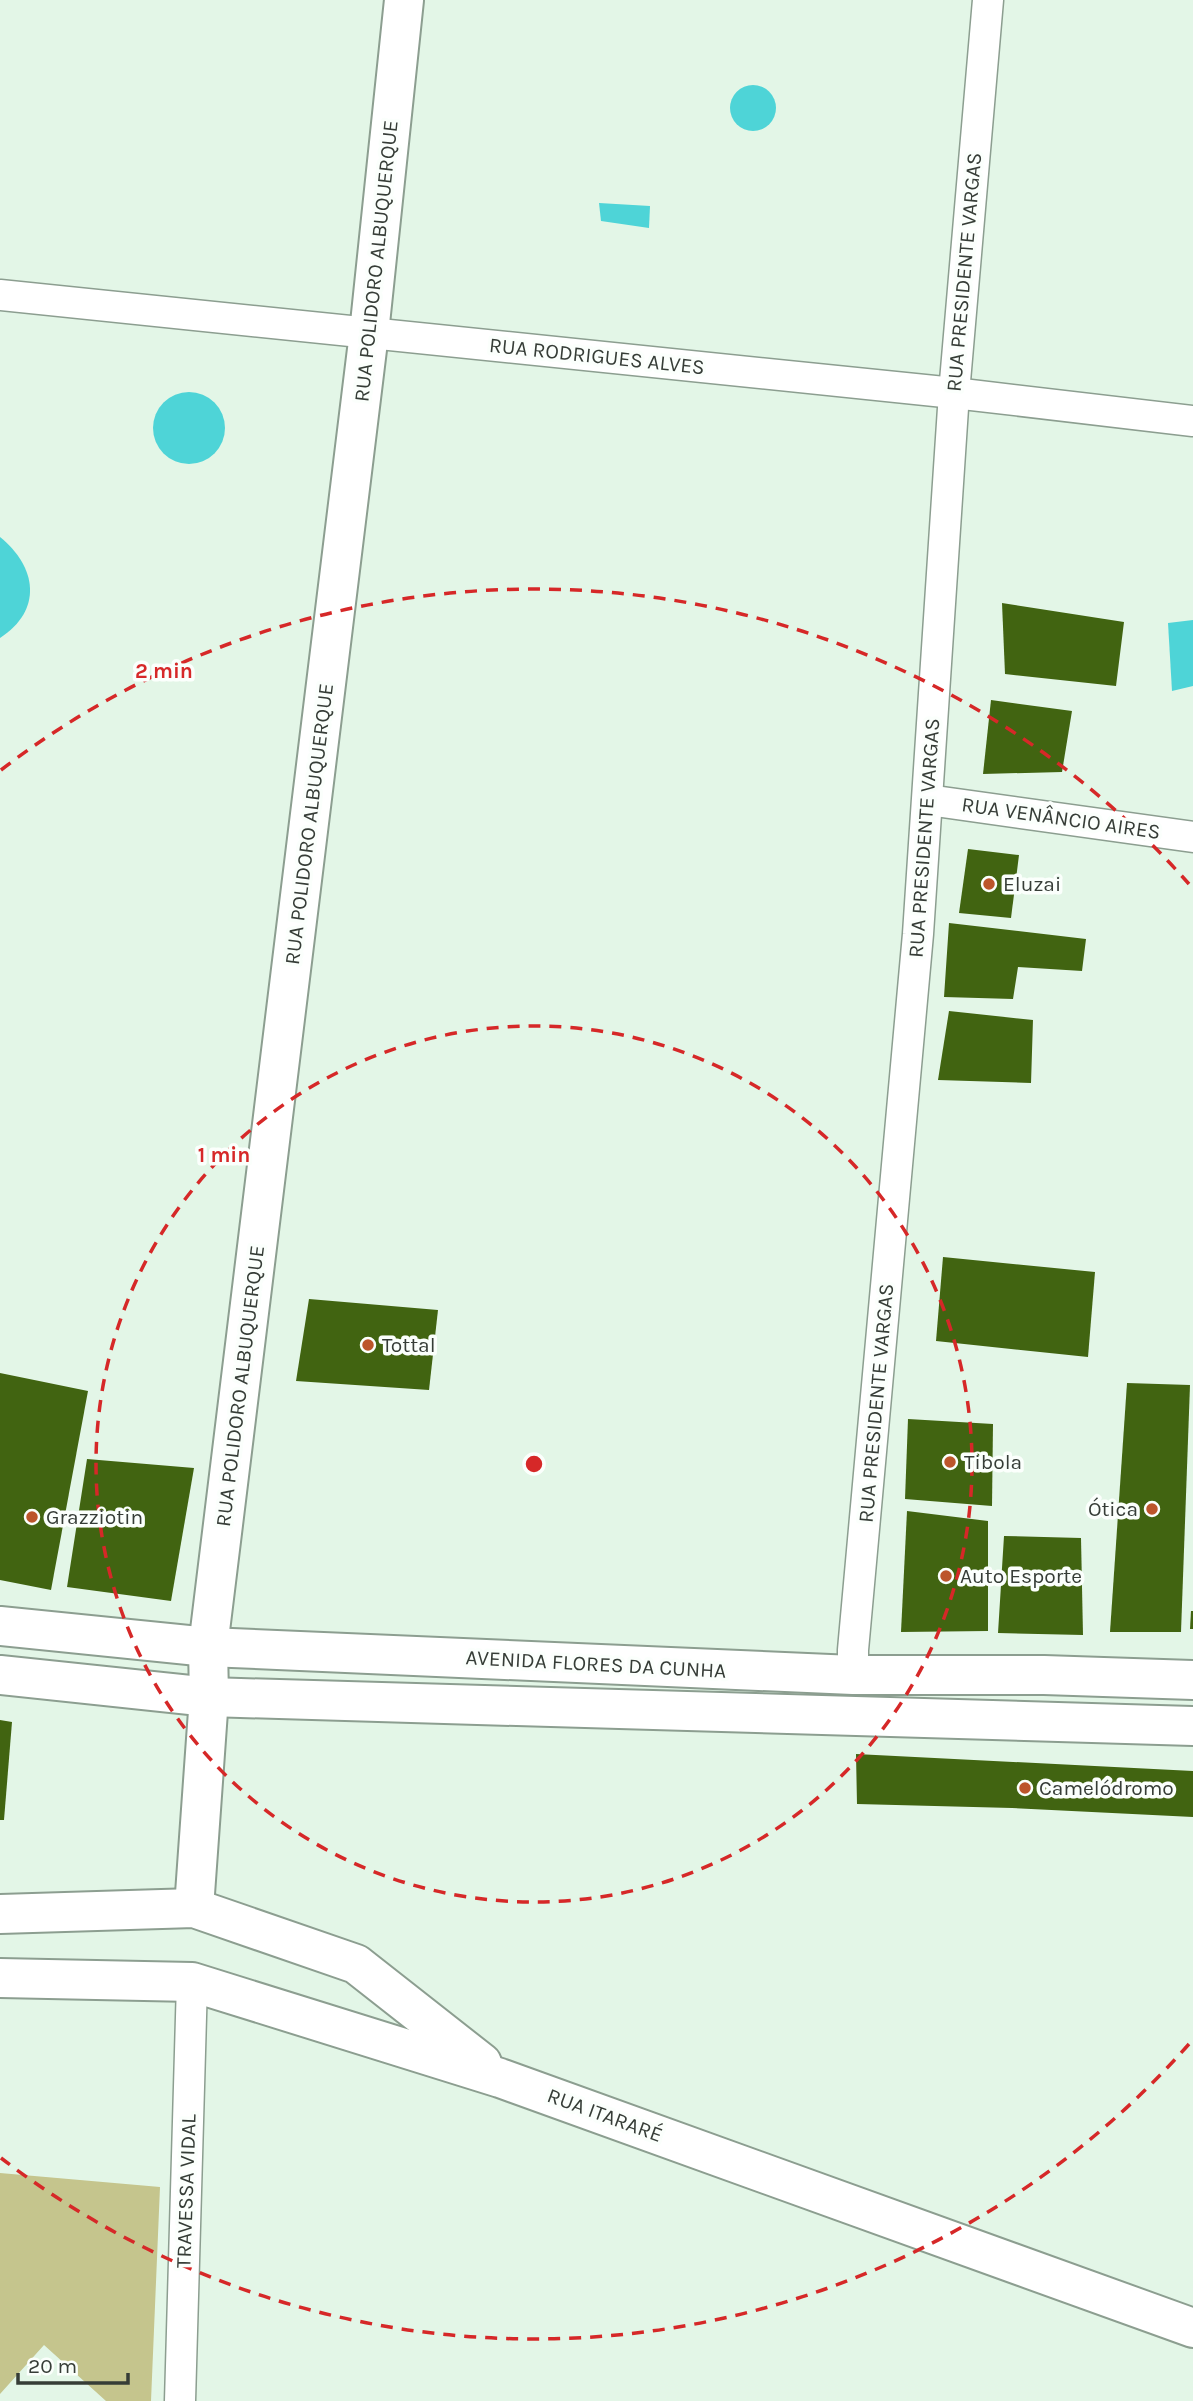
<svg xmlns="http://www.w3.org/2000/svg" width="1193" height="2401" font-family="Karla,sans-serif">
<rect width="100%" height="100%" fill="#e3f6e7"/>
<polygon fill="#c5c58d" points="0,2173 160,2187 151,2401 106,2401 44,2345 0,2394"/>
<g fill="#4ed4d7">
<circle cx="753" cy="108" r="23"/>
<polygon points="599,203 650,206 649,228 601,221"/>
<circle cx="189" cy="428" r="36"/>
<path d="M0,537c37,30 43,73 0,101z"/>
<polygon points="1193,620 1193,686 1172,691 1168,623"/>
</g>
<g fill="#416411">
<polygon points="1002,603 1124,622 1116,686 1005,674"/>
<polygon points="991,700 1072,711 1062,772 983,774"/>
<polygon points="968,849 1019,855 1011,918 959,913"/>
<polygon points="949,923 1086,939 1082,971 1018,967 1013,999 944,997"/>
<polygon points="949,1011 1033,1020 1031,1083 938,1080"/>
<polygon points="943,1257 1095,1272 1088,1357 936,1341"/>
<polygon points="309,1299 438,1310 429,1390 296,1381"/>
<polygon points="0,1373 88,1391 51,1590 0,1580"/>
<polygon points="1127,1383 1190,1385 1181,1632 1110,1632"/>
<polygon points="908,1419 993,1424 992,1506 905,1499"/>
<polygon points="87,1459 194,1468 171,1601 67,1587"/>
<polygon points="907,1511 988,1521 988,1631 901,1632"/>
<polygon points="1004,1536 1081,1538 1083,1635 998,1633"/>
<polygon points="1191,1611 1193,1611 1193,1629 1190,1629"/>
<polygon points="0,1720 12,1722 4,1820 0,1820"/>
<polygon points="856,1754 1193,1771 1193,1817 1012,1808 857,1804"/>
</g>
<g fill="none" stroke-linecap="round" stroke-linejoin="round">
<g stroke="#8c9e90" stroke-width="33">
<g id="street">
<polyline points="0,295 954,393 1193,421"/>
<polyline points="928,800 1193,837"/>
<polyline points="853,1675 853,1650 918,934 954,393 988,0"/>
<polyline points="180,2401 192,1982"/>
</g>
</g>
<g stroke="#8c9e90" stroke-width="42">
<g id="secondary">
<polyline points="0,1626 208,1647 853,1675 1044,1675 1193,1680"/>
<polyline points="0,1675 209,1697 1193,1726"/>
<polyline points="194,1908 209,1697 208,1647 369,333 404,0"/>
<polyline points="0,1914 194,1908 356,1964 482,2063"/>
<polyline points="0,1978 192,1982 500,2078 1193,2328"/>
</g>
</g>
<use href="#street" stroke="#fff" stroke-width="30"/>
<use href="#secondary" stroke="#fff" stroke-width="38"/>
</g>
<g fill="none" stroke="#d62828" stroke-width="3.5" stroke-dasharray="12 9">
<circle cx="534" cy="1464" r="438"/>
<path d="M1189 2044A875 875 0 0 1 1 2158M1 770A875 875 0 0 1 1189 884"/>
</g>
<g fill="#bc552b" stroke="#fbfffc" stroke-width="2.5">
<circle cx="989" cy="884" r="7"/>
<circle cx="368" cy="1345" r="7"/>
<circle cx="950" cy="1462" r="7"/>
<circle cx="1152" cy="1509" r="7"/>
<circle cx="32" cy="1517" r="7"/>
<circle cx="946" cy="1576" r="7"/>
<circle cx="1025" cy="1788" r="7"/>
</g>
<g text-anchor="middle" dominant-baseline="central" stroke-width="7" stroke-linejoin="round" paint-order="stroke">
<g font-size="21" fill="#363d37" stroke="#fbfffc">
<text transform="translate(376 261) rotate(-84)">RUA POLIDORO ALBUQUERQUE</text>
<text transform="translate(964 272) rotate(-85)">RUA PRESIDENTE VARGAS</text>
<text transform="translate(597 356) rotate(6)">RUA RODRIGUES ALVES</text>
<text transform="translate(1061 818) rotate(8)">RUA VENÂNCIO AIRES</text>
<text transform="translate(309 824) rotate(-83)">RUA POLIDORO ALBUQUERQUE</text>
<text transform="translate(924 838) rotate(-86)">RUA PRESIDENTE VARGAS</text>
<text transform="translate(240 1386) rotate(-83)">RUA POLIDORO ALBUQUERQUE</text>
<text transform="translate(876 1403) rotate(-85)">RUA PRESIDENTE VARGAS</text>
<text transform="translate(596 1664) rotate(3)">AVENIDA FLORES DA CUNHA</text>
<text transform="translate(605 2115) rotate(20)">RUA ITARARÉ</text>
<text transform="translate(186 2191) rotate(-88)">TRAVESSA VIDAL</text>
</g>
<g font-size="21" fill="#363d37" stroke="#fbfffc" text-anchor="start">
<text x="1003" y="884">Eluzai</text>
<text x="382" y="1345">Tottal</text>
<text x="964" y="1462">Tibola</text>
<text x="1138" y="1509" text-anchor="end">Ótica</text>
<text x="46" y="1517">Grazziotin</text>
<text x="960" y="1576">Auto Esporte</text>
<text x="1039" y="1788">Camelódromo</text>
</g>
</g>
<circle cx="534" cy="1464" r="10" fill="#d62828" stroke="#fbfffc" stroke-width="3.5"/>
<g font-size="21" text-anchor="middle" font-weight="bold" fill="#d62828" stroke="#fbfffc" stroke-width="7" stroke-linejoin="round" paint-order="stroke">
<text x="164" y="678">2 min</text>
<text x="224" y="1162">1 min</text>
</g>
<path d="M18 2373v10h110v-10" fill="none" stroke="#363d37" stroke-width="3.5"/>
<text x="28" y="2373" font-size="21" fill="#363d37" stroke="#fbfffc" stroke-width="5" paint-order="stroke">20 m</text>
</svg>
